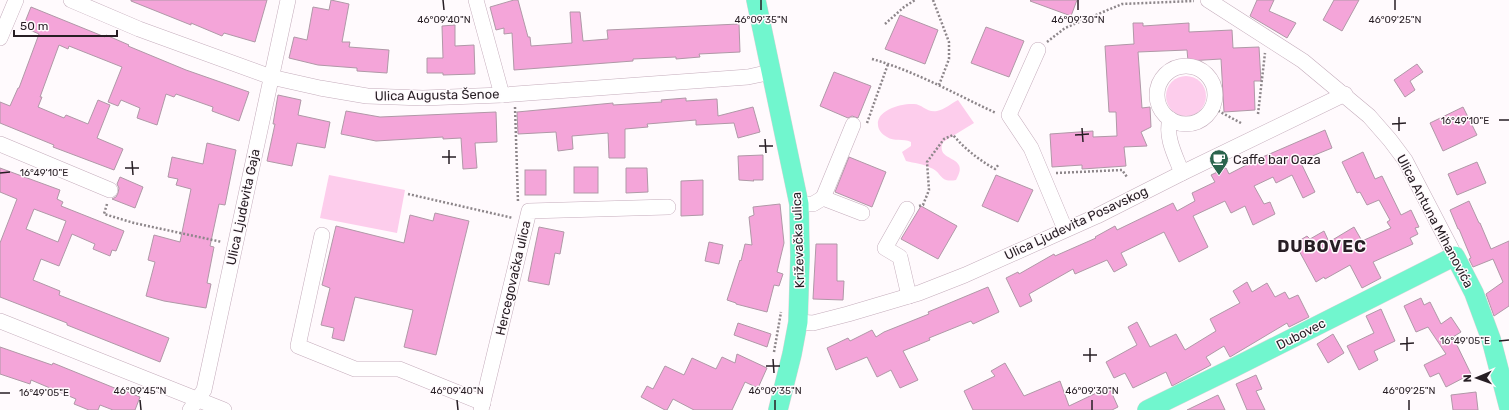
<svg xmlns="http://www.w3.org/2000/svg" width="1509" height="410" font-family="Rubik,sans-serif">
<rect width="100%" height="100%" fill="#fffafd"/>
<g fill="#fdcdec">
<circle cx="1186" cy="96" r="20"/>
<path d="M958,100l16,23 -31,19c-9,21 29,12 13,38 -17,3 -13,-7 -25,-12 -7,-4 -17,-5 -25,-7l-4,-9 9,-6v-4c-8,-4 -17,0 -24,-5 -4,-2 -9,-7 -9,-12 -2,-15 24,-22 36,-21 8,0 13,9 23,7 7,-1 15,-8 21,-11z"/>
<polygon points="329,175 405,190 397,233 320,218"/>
</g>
<g fill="#f4a5d9" stroke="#b098a7" fill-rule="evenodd">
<polygon points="131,0 267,0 255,42 224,33 222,36 191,23 191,25 131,1"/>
<polygon points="331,0 349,4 342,42 350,42 349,47 389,50 387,73 357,71 357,68 318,65 289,58 294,37 307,40 313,7 329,10"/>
<polygon points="514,0 518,0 528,37 530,37 531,46 572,43 570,12 580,12 583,41 608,39 607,30 739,24 740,52 699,54 700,57 676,59 676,57 633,59 633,61 514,70 512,33 504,34 504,28 496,30 490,7"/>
<polygon points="1031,0 1077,0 1071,16 1030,1"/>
<polygon points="1257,0 1274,0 1269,11 1296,23 1287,38 1250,16"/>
<polygon points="1334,0 1359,0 1342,31 1323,20"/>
<polygon points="31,7 105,37 106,35 129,45 128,46 186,70 249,92 239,121 212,111 213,107 176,94 174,97 166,94 157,125 137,118 140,108 121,100 118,106 108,102 122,67 69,46 68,49 59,45 40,97 42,97 38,107 64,118 66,115 88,124 98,100 110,105 97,138 123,149 114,170 53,147 54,145 0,123 0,102 10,106 18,88 19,88 39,34 23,27"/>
<polygon points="900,15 938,30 925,64 885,49"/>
<polygon points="1133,23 1143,23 1143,26 1189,23 1189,32 1232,30 1233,48 1259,47 1261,81 1254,81 1255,110 1224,112 1221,59 1188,61 1187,50 1138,52 1142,108 1150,107 1151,127 1141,132 1147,146 1124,147 1126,166 1082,169 1082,165 1052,167 1050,134 1093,131 1093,137 1117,136 1116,112 1109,112 1105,46 1134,44"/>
<polygon points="455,25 455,46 474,45 475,74 443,75 443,73 427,73 427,58 443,58 442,26"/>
<polygon points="986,27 1024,41 1009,77 971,63"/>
<polygon points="1417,64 1423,72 1410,81 1415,90 1405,97 1394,80"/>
<polygon points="834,72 871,86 858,118 852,116 848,118 820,106"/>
<polygon points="278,95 301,100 298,115 330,122 325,148 297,143 292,166 267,161 275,124 273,124"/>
<polygon points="686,98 686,101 717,99 718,116 753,107 760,132 738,138 734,123 696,125 696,120 647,124 648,127 625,129 625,158 609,158 608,133 572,136 573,149 558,151 556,132 518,134 517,112 613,103 613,105 662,102 661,100"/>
<polygon points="1463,107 1477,135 1443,151 1430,123"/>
<polygon points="346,111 380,117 496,112 497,142 475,143 477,168 463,169 461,138 443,139 443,137 376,141 341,134"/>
<polygon points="1325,130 1332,148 1300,161 1315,192 1303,198 1292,175 1276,183 1273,177 1254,186 1264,204 1270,202 1275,214 1253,225 1245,206 1231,213 1225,201 1193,216 1208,247 1179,262 1164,232 1121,253 1127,265 1114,272 1107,260 1075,274 1073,269 1029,294 1032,301 1020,307 1006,278 1018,272 1019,274 1054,254 1055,256 1096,238 1095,237 1115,226 1117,230 1173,203 1177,211 1195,201 1192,193 1215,182 1211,175 1226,168 1229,174 1258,159"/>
<polygon points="207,143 236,150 225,205 219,204 210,246 214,247 207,283 211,284 206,308 164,301 146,296 155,262 148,260 154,235 180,242 191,189 176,185 178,179 168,177 172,157 203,164"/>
<polygon points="1363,152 1375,179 1382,176 1401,215 1411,210 1419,227 1415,228 1418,234 1410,238 1413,244 1373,262 1381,278 1362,288 1350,265 1325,279 1324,277 1316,282 1297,247 1301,247 1297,242 1307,236 1310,239 1324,231 1329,242 1354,227 1362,241 1391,228 1387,222 1390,220 1379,200 1367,205 1360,192 1357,193 1342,162"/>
<polygon points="763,155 763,180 753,180 754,181 739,180 738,156"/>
<polygon points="849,157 886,172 872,207 835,192"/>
<polygon points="1477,162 1486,183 1457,195 1448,174"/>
<rect x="574" y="167" width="24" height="26"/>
<path d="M0,168l60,22 -3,9 6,3 -2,4 63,25 -8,20 -4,-1 -2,6 -17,-7 2,-5 -23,-10 -13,32 -18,-7 -8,21 27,11 -1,4 110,43 -9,24 -93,-37v-2l-67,-26v-54l17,-44 -17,-7zM34,209l32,12 -8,21 -32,-13z"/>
<polygon points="626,168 647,168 648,192 626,193"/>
<rect x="525" y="170" width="21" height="25"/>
<polygon points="996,175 1033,190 1018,222 982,206"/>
<polygon points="120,177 143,187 135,208 112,199 116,197 118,193 119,188 117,184"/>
<polygon points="703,180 703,215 681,216 681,181"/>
<polygon points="1469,201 1479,223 1480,223 1491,249 1509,241 1509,306 1494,316 1486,294 1503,282 1493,259 1473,267 1469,259 1471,258 1459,229 1458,229 1450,210"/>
<polygon points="780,204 784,243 777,272 783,274 779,286 774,285 767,312 736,304 736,303 727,300 740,260 741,261 745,244 752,245 749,217 754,215 753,207"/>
<polygon points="921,206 957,226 938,259 901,239"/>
<polygon points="435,213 469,221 436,355 404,347 413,310 355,297 344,341 332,338 334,328 321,325 330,288 322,285 336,226 404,243 410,215 433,221"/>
<polygon points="539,227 564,232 560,254 555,253 549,285 528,281"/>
<polygon points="709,242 723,245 719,264 705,261"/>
<polygon points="816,244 837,244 837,281 844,281 843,300 813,299"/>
<polygon points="1247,282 1252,292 1267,283 1275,297 1285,292 1289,299 1298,295 1309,317 1289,327 1287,323 1230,357 1224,346 1206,357 1211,365 1172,386 1166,372 1133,388 1125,373 1114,378 1106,362 1137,345 1128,327 1137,322 1150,347 1176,334 1185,350 1216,331 1210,319 1240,303 1233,291"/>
<polygon points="988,287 999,312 973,324 971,321 929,338 930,340 903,351 918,380 900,388 891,370 877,377 867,357 836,370 827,348 848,338 850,341 872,330 876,337 884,332 929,314 928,312"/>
<polygon points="1421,298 1424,305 1430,302 1441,324 1451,317 1461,332 1453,337 1471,374 1446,387 1439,373 1430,377 1424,365 1446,354 1428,327 1416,332 1404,306"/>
<polygon points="1381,309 1395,341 1374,351 1378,360 1359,370 1347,346 1374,333 1366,316"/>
<polygon points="738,323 771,334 767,347 734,335"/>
<polygon points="1333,334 1344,353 1328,363 1317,344"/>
<polygon points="0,347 52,365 53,363 117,389 118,388 140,397 135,410 113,410 100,405 98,410 89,410 74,404 76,399 31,380 30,384 0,374"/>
<polygon points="737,354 767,368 758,388 745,382 732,410 694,410 673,399 667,410 665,410 641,397 647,386 653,389 665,366 684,375 692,358 716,369 722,357 735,363"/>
<polygon points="1005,363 1024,396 1060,381 1069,406 1109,387 1118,407 1112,410 973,410 964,391 995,376 991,371"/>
<polygon points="1256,375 1262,389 1256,391 1265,410 1247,410 1236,384"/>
<polygon points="1476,392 1478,410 1453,410 1451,395"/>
<polygon points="1218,395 1225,410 1187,410"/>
</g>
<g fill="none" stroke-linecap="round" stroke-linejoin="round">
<g stroke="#c5adbc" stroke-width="16">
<g id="minor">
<polyline points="71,0 139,29 271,77 320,88 367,96 423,98 502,95 748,77 771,72"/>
<polyline points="476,0 502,95"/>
<polyline points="1208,0 1303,61 1369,116 1390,140 1405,160 1455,256"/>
<polyline points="0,38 16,0"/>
<polyline points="1038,50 1009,115 1031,148 1065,229"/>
<circle cx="1186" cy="95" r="29"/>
<path d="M1170,119c-5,18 5,36 12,54"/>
<polyline points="0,144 110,190"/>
<polyline points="823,198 853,125"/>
<polyline points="799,204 813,204 823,198 862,213"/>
<polyline points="907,209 885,248 900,257 909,296"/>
<polyline points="322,235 298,346 355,369 399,369 483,403"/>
<polyline points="0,321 224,410"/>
<polyline points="798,322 813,323 848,314 919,293 965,275 1097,216 1182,173 1345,94"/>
<polyline points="190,410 204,390 288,0"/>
<polyline points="481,410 529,211 668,207"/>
</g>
</g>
<g stroke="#d8d6d8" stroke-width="20">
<g id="major">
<polyline points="756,0 799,204 800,256 798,322 792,354 778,410"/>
<polyline points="1147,410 1233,368 1455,256 1474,293 1491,339 1509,408"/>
</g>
</g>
<g stroke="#8d868a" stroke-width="2.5" stroke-dasharray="2 2" stroke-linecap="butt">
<polyline points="933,0 949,42 949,59 939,85"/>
<polyline points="885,24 904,7 915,0"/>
<polyline points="1047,42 1065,28 1122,4 1194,1"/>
<path d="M872,59c43,12 83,35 124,54"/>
<polyline points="515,107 518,202"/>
<polyline points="1211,107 1241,123"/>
<polyline points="1258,114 1265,53"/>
<polyline points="867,123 888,64"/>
<polyline points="1056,173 1122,170 1127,177"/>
<polyline points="408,194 513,218"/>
<polyline points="107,204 104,214 134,223 222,242"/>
<path d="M919,206l4,-1 6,-15 -2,-28 17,-23 9,-4c12,14 26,25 42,34l4,-5"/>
<polyline points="774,352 781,312"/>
</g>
<use href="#minor" stroke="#fff" stroke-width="15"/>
<use href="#major" stroke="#71f6ce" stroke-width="19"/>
</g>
<path fill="none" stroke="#271e24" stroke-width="1.5" d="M443,0l1,10M761,0v10M1078,0v10M1395,0v10M1399,117v14M1499,120h10M1392,124l14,-1M1082,128l1,14M1075,135l14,-1M765,139l1,14M759,146h14M449,150v14M442,157h14M132,161l1,14M125,168h14M0,173l10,-1M1407,337v14M1499,341l10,-1M1400,344l14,-1M1090,348v14M1083,355h14M773,359l1,14M766,366h14M0,393h10M140,400l1,10M457,400l1,10M775,400v10M1092,400v10M1409,400v10"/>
<defs>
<g id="cafe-pin" transform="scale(1)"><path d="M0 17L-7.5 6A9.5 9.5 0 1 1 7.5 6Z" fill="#2a644d" stroke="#fffafd"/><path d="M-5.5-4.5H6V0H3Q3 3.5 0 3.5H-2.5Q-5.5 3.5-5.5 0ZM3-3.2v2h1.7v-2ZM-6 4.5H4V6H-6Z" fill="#fff"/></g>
</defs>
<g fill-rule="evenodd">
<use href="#cafe-pin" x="1219" y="159"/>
</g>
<g text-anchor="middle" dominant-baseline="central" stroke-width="3" stroke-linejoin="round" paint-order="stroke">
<g font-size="13" fill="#271e24" stroke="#fffafd">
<text transform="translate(437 95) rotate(-1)">Ulica Augusta Šenoe</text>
<text transform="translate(243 207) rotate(-78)">Ulica Ljudevita Gaja</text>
<text transform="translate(1435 221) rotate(62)">Ulica Antuna Mihanovića</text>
<text transform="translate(1076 223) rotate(-25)">Ulica Ljudevita Posavskog</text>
<text transform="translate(798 240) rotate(-92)">Križevačka ulica</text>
<text transform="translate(513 278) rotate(-77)">Hercegovačka ulica</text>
<text transform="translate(1301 334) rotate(-27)">Dubovec</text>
</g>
<g font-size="13" fill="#271e24" stroke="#fffafd" text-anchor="start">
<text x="1233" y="159">Caffe bar Oaza</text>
</g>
<g font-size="17" font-weight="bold" letter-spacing="1" fill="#271e24" stroke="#fffafd">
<text x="1322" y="246">DUBOVEC</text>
</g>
</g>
<g font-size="10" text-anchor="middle" fill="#271e24" stroke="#fffafd" stroke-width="3" stroke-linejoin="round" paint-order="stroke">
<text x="444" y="23">46°09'40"N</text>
<text x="761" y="23">46°09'35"N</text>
<text x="1078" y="23">46°09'30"N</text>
<text x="1395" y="23">46°09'25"N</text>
<text x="1465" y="124">16°49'10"E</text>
<text x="44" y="176">16°49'10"E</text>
<text x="1465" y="344">16°49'05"E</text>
<text x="140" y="394">46°09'45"N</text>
<text x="457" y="394">46°09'40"N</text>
<text x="775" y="394">46°09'35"N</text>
<text x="1092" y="394">46°09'30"N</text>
<text x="1409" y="394">46°09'25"N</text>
<text x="44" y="396">16°49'05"E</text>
</g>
<g transform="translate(1477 378) rotate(268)" stroke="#fffafd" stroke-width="3" paint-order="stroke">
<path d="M0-3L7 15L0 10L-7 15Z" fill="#271e24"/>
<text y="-6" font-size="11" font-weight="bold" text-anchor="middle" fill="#271e24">N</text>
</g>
<path d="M14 30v6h103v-6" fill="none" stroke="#271e24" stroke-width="2"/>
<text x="20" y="30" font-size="12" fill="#271e24" stroke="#fffafd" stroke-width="3" paint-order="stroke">50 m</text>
</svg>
